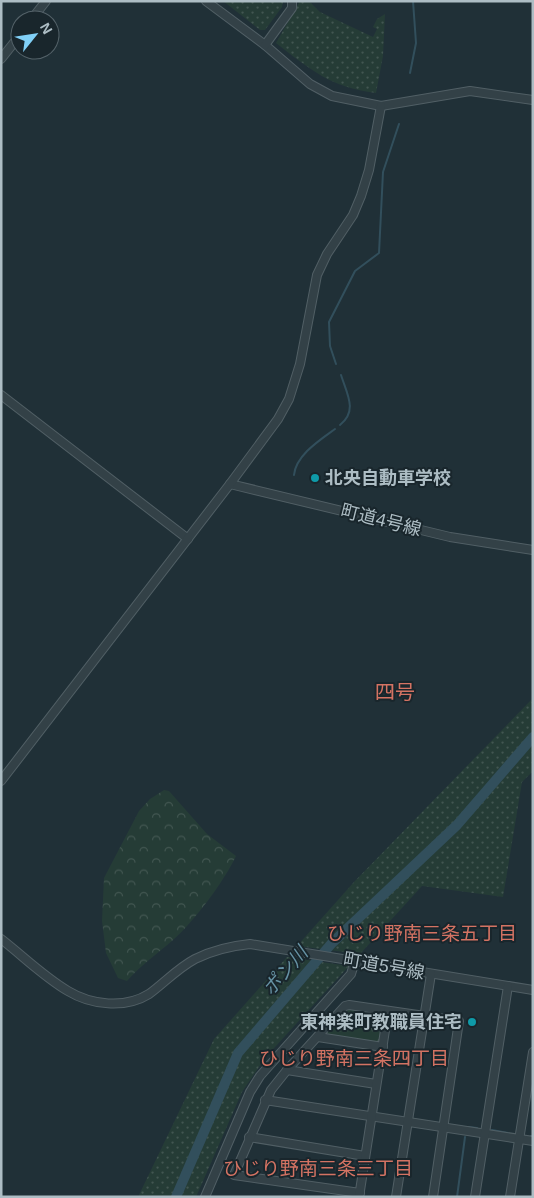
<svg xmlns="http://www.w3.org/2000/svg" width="534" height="1198" font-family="Arial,'Noto Sans JP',sans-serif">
<defs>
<pattern id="grass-dots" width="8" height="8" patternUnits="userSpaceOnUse" patternTransform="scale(1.25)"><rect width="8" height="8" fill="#253c36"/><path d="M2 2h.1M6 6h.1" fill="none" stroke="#425651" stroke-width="1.8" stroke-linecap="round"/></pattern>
<pattern id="forest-crowns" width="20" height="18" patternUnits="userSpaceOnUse" patternTransform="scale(1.25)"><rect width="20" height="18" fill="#253c36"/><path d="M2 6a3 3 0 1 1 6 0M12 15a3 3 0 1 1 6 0" fill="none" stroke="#425651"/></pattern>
</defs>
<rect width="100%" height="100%" fill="#203037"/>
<g fill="url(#grass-dots)">
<polygon points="223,1 283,1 282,7 265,30 260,30"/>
<path d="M300,1h9l11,11 53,25 4,-8 -4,-2 4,-8 8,-5 -2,42 -7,37c-46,-6 -65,-23 -100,-50z"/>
<polygon points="533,698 533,771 522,782 503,897 422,886 360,954 297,946 354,882"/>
<polygon points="287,957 349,966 265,1058 242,1092 196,1197 138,1197 214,1039"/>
</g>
<g fill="url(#forest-crowns)">
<path d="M164,790l5,1 38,43 29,22c-11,24 -43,67 -63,84 -16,14 -32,25 -46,41l-9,-3 -12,-25 -4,-32 2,-43 35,-67 11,-12z"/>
<polygon points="350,1008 381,1012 384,1016 379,1043 328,1036 327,1031"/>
</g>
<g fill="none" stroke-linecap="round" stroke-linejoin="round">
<g stroke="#324f5c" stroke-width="2">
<polyline points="410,73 416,43 413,1"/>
<polyline points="336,364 330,346 329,322 355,271 379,253 383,172 399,124"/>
<path d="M340,425c18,-14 7,-31 1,-50"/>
<path d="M294,475c2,-20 26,-35 41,-46"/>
<polyline points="468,1127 477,1128"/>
<polyline points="492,1130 508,1133"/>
<polyline points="531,1136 533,1136"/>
<polyline points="457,1197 465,1137"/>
</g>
<polyline stroke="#324f5c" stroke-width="10" points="176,1197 238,1053 332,943 457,825 533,737"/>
<g stroke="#515f65" stroke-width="10">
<g id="minor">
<polyline points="206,1 265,45 310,84 332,96 381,106 470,91 533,100"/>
<polyline points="31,20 46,1"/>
<polyline points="265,45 292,8 292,1"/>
<polyline points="1,59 20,35"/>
<polyline points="1,395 188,539"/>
<polyline points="230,484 450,537 533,550"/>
<polyline points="1,781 230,484 278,419 289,399 300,364 317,275 327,254 353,215 361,196 369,170 381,106"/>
<path d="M1,939c22,17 43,38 67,52 23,14 57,18 81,3 15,-11 29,-26 46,-35 18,-9 35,-13 55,-15l283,46"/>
<polyline points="318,1037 383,1047"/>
<polyline points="287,1070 376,1084"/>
<polyline points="265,1100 533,1141"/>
<polyline points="249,1137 365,1156"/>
<polyline points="360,1193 234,1175 271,1090 287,1070 345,1006 349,1005 459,1021 433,1197"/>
<polyline points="205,1197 250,1092 260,1076 351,974 355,961"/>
<polyline points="359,1197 388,1011"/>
<polyline points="396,1197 431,974"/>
<polyline points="475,1197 508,986"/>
<polyline points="510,1197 533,1052"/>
</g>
</g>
<use href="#minor" stroke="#334147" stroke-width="8"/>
</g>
<g fill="#0f9aa8" stroke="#19262c" stroke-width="2">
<circle cx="315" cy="478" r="5"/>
<circle cx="472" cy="1022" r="5"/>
</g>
<g text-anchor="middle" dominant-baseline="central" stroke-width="4" stroke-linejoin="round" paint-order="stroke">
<g font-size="18" font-weight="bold" fill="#adbdc4" stroke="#19262c" text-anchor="start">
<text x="325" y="478">北央自動車学校</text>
<text x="462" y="1022" text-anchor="end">東神楽町教職員住宅</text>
</g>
<g font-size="18" fill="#adbdc4" stroke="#19262c">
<text transform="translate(381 520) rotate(14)">町道4号線</text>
<text transform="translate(384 966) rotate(10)">町道5号線</text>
</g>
<g font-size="19" fill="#d47363" stroke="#19262c">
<text x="422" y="933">ひじり野南三条五丁目</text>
<text x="354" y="1058">ひじり野南三条四丁目</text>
<text x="318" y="1168">ひじり野南三条三丁目</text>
</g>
<g font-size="19" font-style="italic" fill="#6692a4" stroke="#19262c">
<text transform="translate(285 971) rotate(-49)">ポン川</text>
</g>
<g font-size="20" fill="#d47363" stroke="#19262c">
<text x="395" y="692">四号</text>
</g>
</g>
<rect width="534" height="1198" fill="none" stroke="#adbdc4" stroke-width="5"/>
<g transform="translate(35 35) rotate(60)"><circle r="24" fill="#19262c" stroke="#546269"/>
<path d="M0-4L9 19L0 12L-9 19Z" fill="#80d0f7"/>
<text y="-8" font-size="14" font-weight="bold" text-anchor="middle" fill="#adbdc4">N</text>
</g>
</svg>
